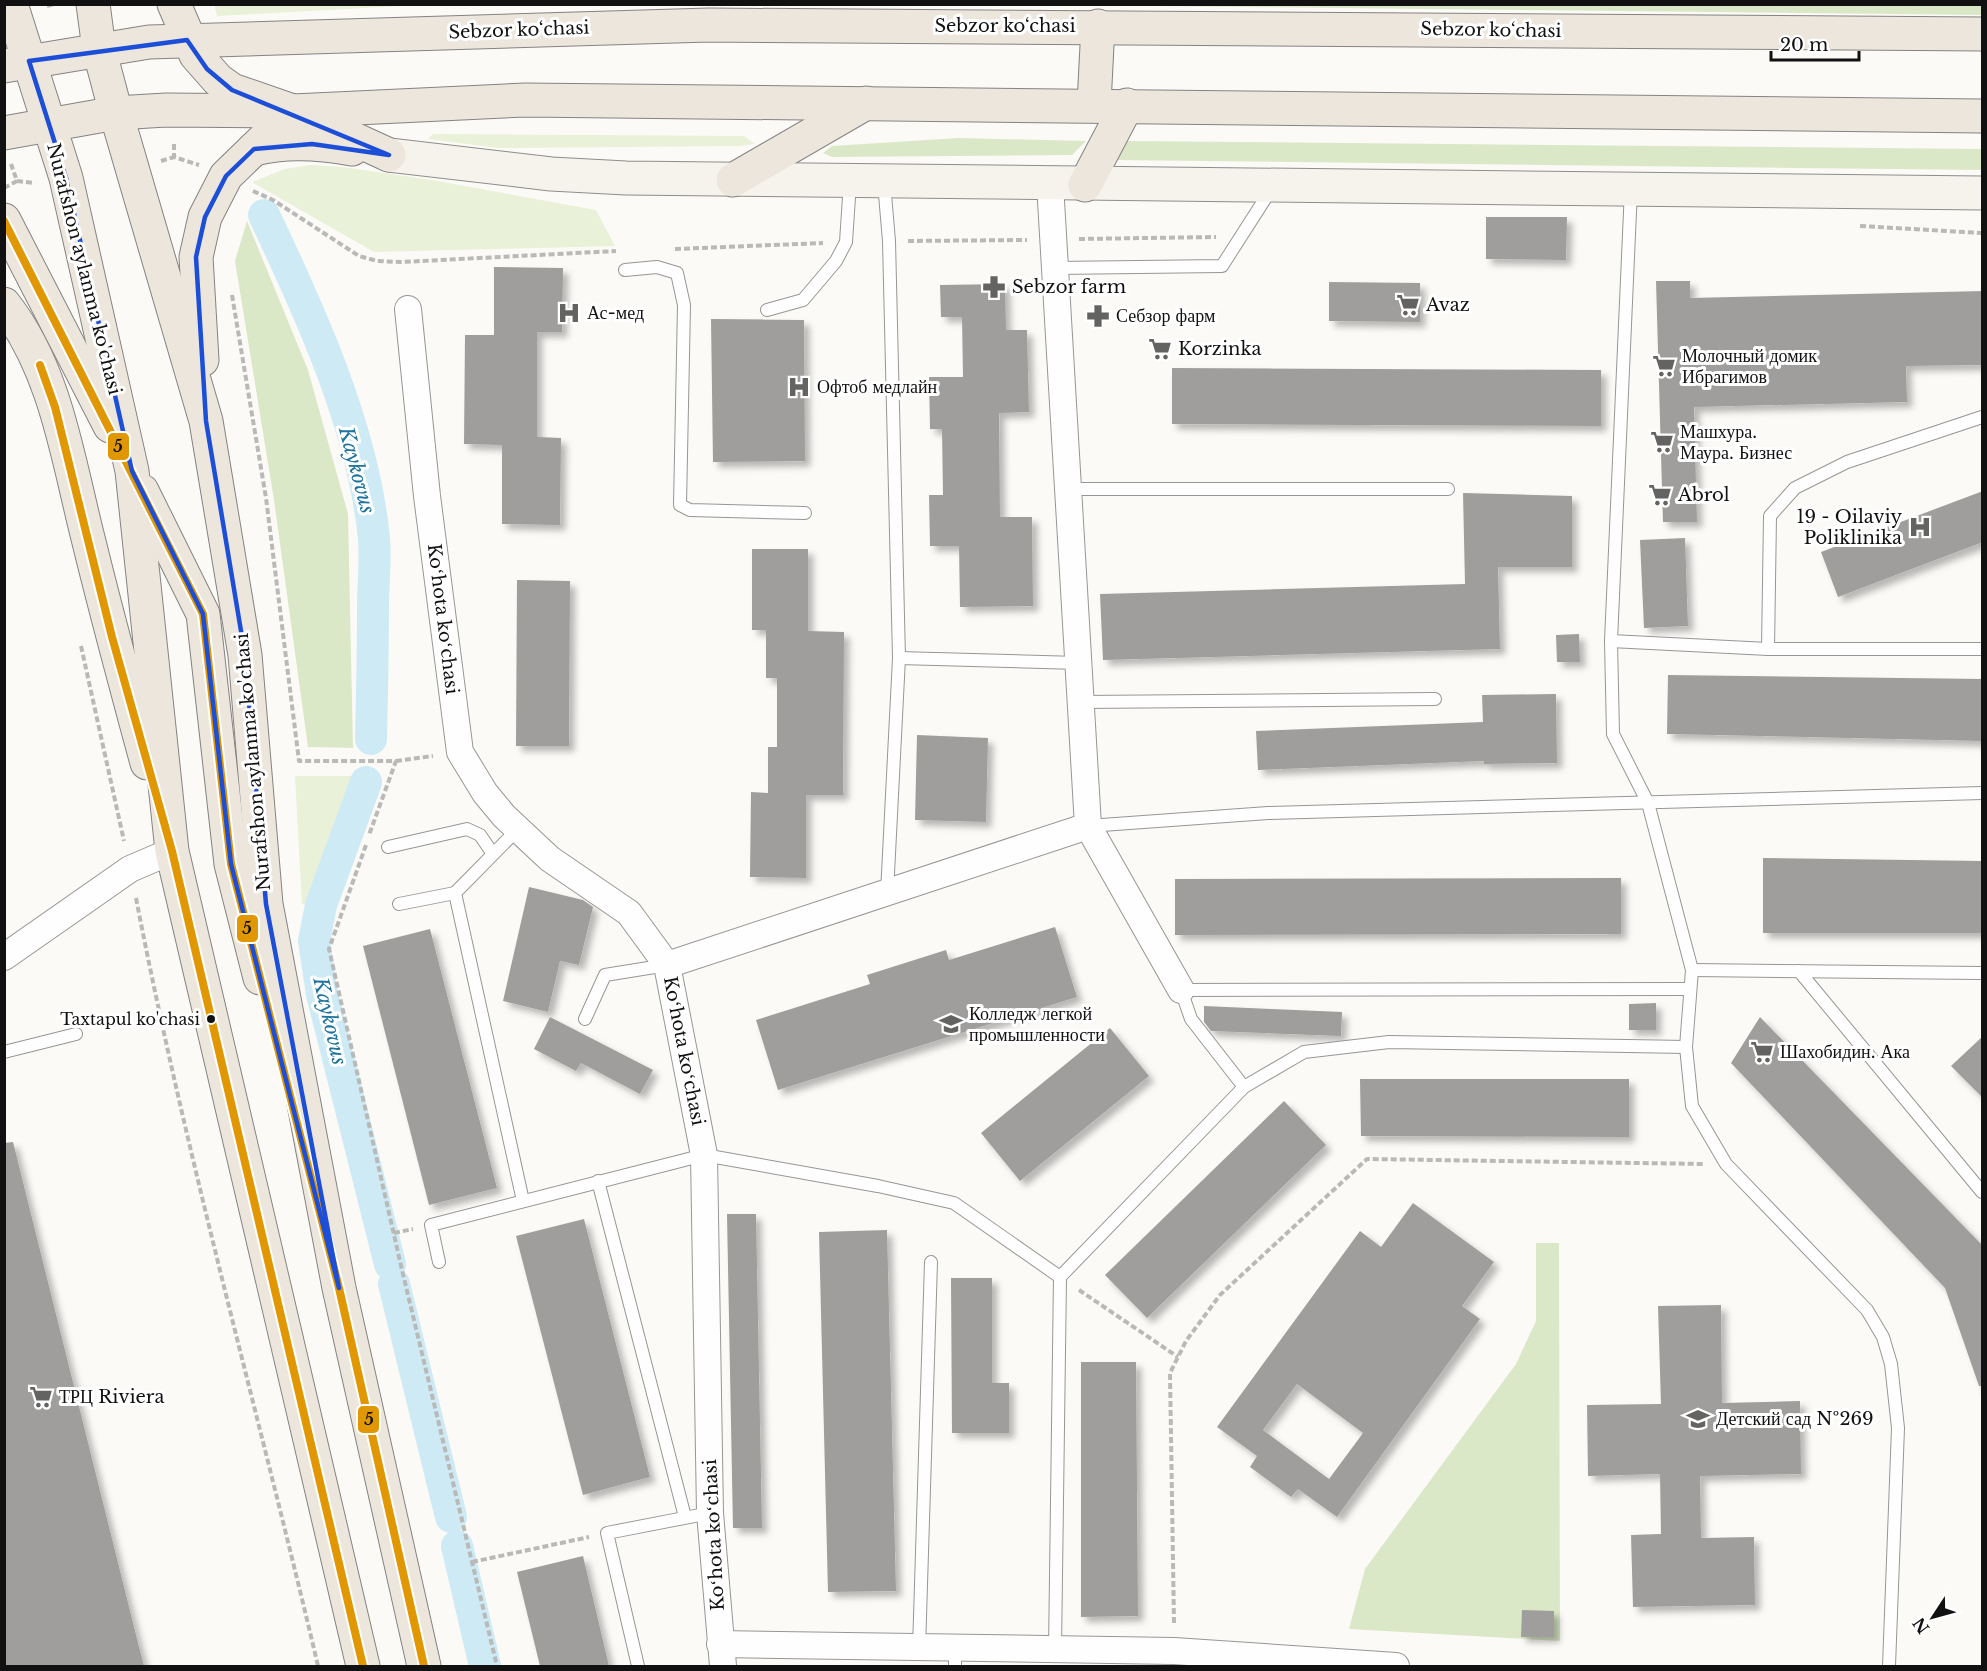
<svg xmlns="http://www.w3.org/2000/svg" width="1987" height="1671" font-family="'Libre Baskerville',serif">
<defs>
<filter id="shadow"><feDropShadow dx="5.5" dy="5.5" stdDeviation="3" flood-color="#0004"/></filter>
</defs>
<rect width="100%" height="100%" fill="#fcfaf7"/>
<g fill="#e9f1d8">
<polygon points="214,4 421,4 421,5 217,16"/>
<polygon points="433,134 744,136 755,144 739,146 498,148 428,139"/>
<polygon points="310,165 343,167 432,180 596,210 615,246 374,252 252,182 285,169"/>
<polygon points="295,776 354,776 353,794 314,905 302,904"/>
</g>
<g fill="#dae8c7">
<polygon points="1982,4 1982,15 1055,5 1055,4"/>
<polygon points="959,138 1086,141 1072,155 832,157 823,153 832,146"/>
<polygon points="1127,141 1982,149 1982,170 1114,160"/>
<polygon points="247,221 308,370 348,514 353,748 308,747 274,500 235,261"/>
<polygon points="1536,1243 1559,1243 1560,1641 1349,1629 1365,1569 1516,1364 1536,1321"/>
</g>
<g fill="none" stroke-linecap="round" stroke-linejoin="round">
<g stroke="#ceebf5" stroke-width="32">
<path d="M264,215c47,99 99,213 110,323 2,23 -1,46 -1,69 0,44 -1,88 -2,132"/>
<polyline points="366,782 321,905 314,941 322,994 390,1264"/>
<polyline points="394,1284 451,1517"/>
<polyline points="457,1546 485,1666"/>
</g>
</g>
<g fill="#a09e9c" fill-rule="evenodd" filter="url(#shadow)">
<polygon points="1486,217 1567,217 1566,260 1486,259"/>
<polygon points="494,267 563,268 562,332 537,332 537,437 561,438 560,525 502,524 502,445 464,444 465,335 494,335"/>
<polygon points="1656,281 1690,281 1690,298 1983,291 1983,365 1906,366 1907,402 1694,407 1697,522 1663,522"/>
<polygon points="1329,282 1420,283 1420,322 1329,321"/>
<polygon points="1005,284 1006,330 1027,330 1029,412 999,413 1000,517 1032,517 1033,606 960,607 959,546 930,546 929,495 943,495 942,429 930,429 929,377 963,377 962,317 941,317 940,285"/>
<polygon points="711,319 804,320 805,461 713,462"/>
<polygon points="1172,368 1601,370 1601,426 1172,424"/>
<polygon points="1983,491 1983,542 1838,597 1821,552"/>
<polygon points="1463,493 1572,496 1572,567 1498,567 1500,649 1103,660 1100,594 1465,584"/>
<polygon points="1685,538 1688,626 1644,628 1640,540"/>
<polygon points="752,549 808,549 808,631 844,632 843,795 806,795 806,878 750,877 751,792 768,793 768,747 777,747 777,678 766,678 766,630 752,630"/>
<polygon points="517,580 570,581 569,746 516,746"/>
<polygon points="1579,634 1580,662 1557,662 1556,635"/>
<polygon points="1668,675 1983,679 1983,741 1667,734"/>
<polygon points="1556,694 1557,763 1484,764 1484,761 1258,770 1256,731 1483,722 1482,695"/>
<polygon points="917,735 988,738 986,822 915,820"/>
<polygon points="1763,858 1983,861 1983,933 1763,933"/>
<polygon points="1621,878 1621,934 1175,935 1175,879"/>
<polygon points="529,887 583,900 593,907 579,965 560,961 548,1012 503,1001"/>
<polygon points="1055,927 1077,997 778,1090 756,1020 870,984 867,975 946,950 949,960"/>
<polygon points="430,929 497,1188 429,1205 363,946"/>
<polygon points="1656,1003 1656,1030 1629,1030 1629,1004"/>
<polygon points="1204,1006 1342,1012 1341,1036 1211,1031 1204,1022"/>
<polygon points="550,1017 653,1070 640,1094 581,1063 576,1071 534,1049"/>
<polygon points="1760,1017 1983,1246 1983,1386 1979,1386 1945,1288 1731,1063"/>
<polygon points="1110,1028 1149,1076 1020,1181 981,1133"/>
<polygon points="1983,1036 1983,1098 1951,1066"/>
<polygon points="1360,1079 1629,1079 1629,1137 1361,1136"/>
<polygon points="1284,1101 1326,1145 1147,1318 1105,1275"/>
<polygon points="13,1142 139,1647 144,1666 4,1666 4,1143"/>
<path d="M1413,1203l81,59 -32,44 18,13 -143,198 -39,-28 -7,8 -41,-30 7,-11 -40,-29 143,-196 21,16zM1297,1384l66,49 -34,46 -66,-49z"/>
<polygon points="727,1214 756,1214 762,1528 733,1528"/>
<polygon points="584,1219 650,1477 583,1495 516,1236"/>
<polygon points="887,1230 896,1591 828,1592 819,1232"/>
<polygon points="951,1278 992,1278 992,1383 1009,1383 1009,1433 952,1433"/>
<polygon points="1721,1305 1722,1403 1800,1401 1801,1474 1700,1476 1701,1538 1754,1537 1755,1605 1633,1607 1631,1535 1661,1534 1660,1474 1588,1476 1587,1405 1661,1404 1658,1306"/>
<polygon points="1081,1362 1136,1362 1138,1616 1081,1617"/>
<polygon points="583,1556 609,1666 540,1666 517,1572"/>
<polygon points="1522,1610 1554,1611 1554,1637 1521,1637"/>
</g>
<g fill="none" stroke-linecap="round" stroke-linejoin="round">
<g stroke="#979695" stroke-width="14">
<g id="lane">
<polyline points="884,183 889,241 899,658 887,893"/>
<polyline points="1631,189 1611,641 1613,734 1648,803 1692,970 1686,1047 1692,1106 1726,1164 1867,1310 1883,1337 1891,1364 1898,1428 1889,1666"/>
<polyline points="1054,268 1222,266 1272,188"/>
<polyline points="625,270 657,267 677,273 684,305 680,505 690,510 805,513"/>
<polyline points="767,310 803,300 836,261 846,242 850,182"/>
<polyline points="1068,489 1448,489"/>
<polyline points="1611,641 1768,649 1770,516 1795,488 1847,462 1982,417"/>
<polyline points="1768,649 1982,649"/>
<polyline points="899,658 1078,663"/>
<polyline points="1081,702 1435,699"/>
<polyline points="1088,826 1268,813 1982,793"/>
<polyline points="518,829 455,893 523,1201"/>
<polyline points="388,847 467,829 480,835 493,854"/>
<polyline points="399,904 455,893"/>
<polyline points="1692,970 1982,973"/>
<polyline points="1799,971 1982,1192"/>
<polyline points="585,1019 605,975 667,965"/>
<polyline points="4,1052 76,1034"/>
<polyline points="1244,1087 1304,1052 1389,1042 1686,1047"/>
<polyline points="598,1181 685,1517"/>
<polyline points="439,1262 431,1225 704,1155 878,1186 954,1203 1060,1277 1244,1087 1191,1019 1181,990 1690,989"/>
<polyline points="919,1649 931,1262"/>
<polyline points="955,1649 955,1666"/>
<polyline points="1055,1650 1060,1277"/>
<polyline points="638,1666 607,1533 710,1513"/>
</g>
</g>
<g stroke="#979695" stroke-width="28">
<g id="street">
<polyline points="1050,184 1088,826 1181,990"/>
<polyline points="408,309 427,496 460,752 485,793 504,816 550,859 629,913 667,965 704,1155 710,1513 723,1666"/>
<polyline points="4,957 130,869 172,851"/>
<polyline points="667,965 1088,826"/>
<polyline points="720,1644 1174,1651 1396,1666"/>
</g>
</g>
<g stroke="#8d8d8b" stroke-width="35">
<polyline id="secondary" points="389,155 551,174 626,178 1982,193"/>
</g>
<g stroke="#848382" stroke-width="35">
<g id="primary">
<polyline points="11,4 66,178 132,471 172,851 363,1666"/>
<polyline points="93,4 99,49 116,113 206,421 245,655 266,904 339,1288 424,1666"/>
<polyline points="174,4 196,55 218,80 232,90 293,111 389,155"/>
<polyline points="4,66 149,42 709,25 1982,34"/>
<polyline points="1094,104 1098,26"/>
<polyline points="4,133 116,113 166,110 293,111 525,100 1982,116"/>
<path d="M254,149c31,-8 66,-6 98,0"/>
<polyline points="733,180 866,103"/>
<polyline points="1085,185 1127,105"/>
<polyline points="4,220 110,426"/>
<path d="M4,304c53,68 64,157 85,238 18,74 38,147 58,221"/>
<polyline points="202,360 196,257 205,217 226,176 293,111"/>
<polyline points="142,491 203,614 231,864 260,978"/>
</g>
</g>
<g stroke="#b9b9b8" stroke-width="4" stroke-dasharray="6 3" stroke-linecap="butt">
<polyline points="47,6 54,4"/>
<polyline points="174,144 174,157 199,165"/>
<polyline points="161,161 174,157"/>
<polyline points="17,181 35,183"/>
<polyline points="4,188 17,181 11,164"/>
<polyline points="253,191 273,200 359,256 377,261 402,262 616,251"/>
<polyline points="1860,226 1982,233"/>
<polyline points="1079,239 1216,237"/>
<polyline points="908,241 1027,240"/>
<polyline points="675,249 823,243"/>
<polyline points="232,295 266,498 299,761 396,761 369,835"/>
<polyline points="81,646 124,841"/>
<polyline points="396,761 433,756"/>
<polyline points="366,845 329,949 402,1270 497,1666"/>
<path d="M136,898c50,259 122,513 182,768"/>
<polyline points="394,1233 413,1229"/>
<polyline points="1079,1290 1178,1357"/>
<polyline points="472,1562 589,1537"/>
<polyline points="1174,1623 1170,1373 1186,1341 1220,1295 1367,1159 1704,1164"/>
</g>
<use href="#lane" stroke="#fffefe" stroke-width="12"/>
<use href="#street" stroke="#fffefe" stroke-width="26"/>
<use href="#secondary" stroke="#f5f3ec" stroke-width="33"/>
<use href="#primary" stroke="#ece6dc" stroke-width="33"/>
<g stroke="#fff" stroke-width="12">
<g id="bus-1">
<polyline points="4,221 203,614 231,864 339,1288 424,1666"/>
<polyline points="40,365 55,407 112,637 172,851 363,1666"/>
</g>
</g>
<use href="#bus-1" stroke="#e09702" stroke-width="8"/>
</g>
<path fill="none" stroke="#1d4ed8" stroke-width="4.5" stroke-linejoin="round" d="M187,40l20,29 25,21 157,65 -77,-11 -58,5 -28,27 -21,41 -9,40 10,164 39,234 21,249 73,384 -108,-424 -28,-250 -71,-143 -66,-293 -37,-117z"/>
<defs>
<g id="pharmacy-bare" transform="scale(1.8)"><path d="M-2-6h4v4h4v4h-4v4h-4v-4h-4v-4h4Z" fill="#636362" stroke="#fff" stroke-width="2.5" paint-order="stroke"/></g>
<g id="supermarket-bare" transform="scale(1.8)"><path d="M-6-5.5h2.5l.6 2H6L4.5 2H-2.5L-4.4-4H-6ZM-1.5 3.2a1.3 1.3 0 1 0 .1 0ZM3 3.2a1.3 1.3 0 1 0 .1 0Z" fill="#636362" stroke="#fff" stroke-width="2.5" paint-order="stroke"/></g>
<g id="hospital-bare" transform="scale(1.8)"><path d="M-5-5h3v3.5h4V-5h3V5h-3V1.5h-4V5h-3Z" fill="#636362" stroke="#fff" stroke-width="2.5" paint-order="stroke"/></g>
<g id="university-bare" transform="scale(1.8)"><path d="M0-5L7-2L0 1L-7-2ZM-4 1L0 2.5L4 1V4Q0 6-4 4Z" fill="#636362" stroke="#fff" stroke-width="2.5" paint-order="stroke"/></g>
<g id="school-bare" transform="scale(1.8)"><path d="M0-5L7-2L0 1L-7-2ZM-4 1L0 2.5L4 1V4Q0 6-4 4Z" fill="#636362" stroke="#fff" stroke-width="2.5" paint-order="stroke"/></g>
</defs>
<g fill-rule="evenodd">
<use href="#pharmacy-bare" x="994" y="287"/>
<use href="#supermarket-bare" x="1408" y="305"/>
<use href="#hospital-bare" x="569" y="313"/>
<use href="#pharmacy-bare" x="1098" y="316"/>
<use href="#supermarket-bare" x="1160" y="349"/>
<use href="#supermarket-bare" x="1664" y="366"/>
<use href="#hospital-bare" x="799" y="387"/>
<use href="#supermarket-bare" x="1662" y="442"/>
<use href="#supermarket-bare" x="1660" y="495"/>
<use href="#hospital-bare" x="1920" y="527"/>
<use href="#university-bare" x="951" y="1024"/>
<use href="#supermarket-bare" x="1762" y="1052"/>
<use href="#supermarket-bare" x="41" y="1397"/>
<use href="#school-bare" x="1698" y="1419"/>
</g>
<circle fill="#111" stroke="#fff" stroke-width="2" cx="211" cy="1019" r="5"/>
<g text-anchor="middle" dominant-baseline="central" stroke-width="6" stroke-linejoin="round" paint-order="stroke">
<g font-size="16" fill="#111" stroke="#fff" text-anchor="end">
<text x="200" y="1019">Taxtapul ko'chasi</text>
</g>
<g font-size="18" fill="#111" stroke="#fff">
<text x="1005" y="26">Sebzor ko‘chasi</text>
<text transform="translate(519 30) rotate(-2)">Sebzor ko‘chasi</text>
<text transform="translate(1491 30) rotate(1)">Sebzor ko‘chasi</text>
<text transform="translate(84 269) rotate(76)">Nurafshon aylanma ko'chasi</text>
<text transform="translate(443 619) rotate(83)">Koʻhota koʻchasi</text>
<text transform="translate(253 762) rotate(-95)">Nurafshon aylanma ko'chasi</text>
<text transform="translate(684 1051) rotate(79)">Koʻhota koʻchasi</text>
<text transform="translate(714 1535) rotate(-93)">Koʻhota koʻchasi</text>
</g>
<g font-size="18" fill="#111" stroke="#fff" text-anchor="start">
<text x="1012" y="287">Sebzor farm</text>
<text x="1426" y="305">Avaz</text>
<text x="587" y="313">Ас-мед</text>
<text x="1116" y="316">Себзор фарм</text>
<text x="1178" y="349">Korzinka</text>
<text x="1682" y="356">Молочный домик<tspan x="1682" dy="21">Ибрагимов</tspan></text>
<text x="817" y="387">Офтоб медлайн</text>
<text x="1680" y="432">Машхура.<tspan x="1680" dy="21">Маура. Бизнес</tspan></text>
<text x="1678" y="495">Abrol</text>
<text x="1902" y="517" text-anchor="end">19 - Oilaviy<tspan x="1902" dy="21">Poliklinika</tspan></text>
<text x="969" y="1014">Колледж легкой<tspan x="969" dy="21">промышленности</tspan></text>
<text x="1780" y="1052">Шахобидин. Ака</text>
<text x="59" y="1397">ТРЦ Riviera</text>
<text x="1716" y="1419">Детский сад №269</text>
</g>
<g font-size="20" font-style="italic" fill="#1e749e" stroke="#fff">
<text transform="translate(357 470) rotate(75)">Kaykovus</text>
<text transform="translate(330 1021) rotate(77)">Kaykovus</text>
</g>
</g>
<g stroke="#fff" stroke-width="2">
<rect x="107" y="432" width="23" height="29" rx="6" fill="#e09702"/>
<rect x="236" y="914" width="23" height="29" rx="6" fill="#e09702"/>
<rect x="357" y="1405" width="23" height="29" rx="6" fill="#e09702"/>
</g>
<g font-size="16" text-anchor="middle" font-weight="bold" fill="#111">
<text x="118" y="452">5</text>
<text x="247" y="934">5</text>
<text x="369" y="1425">5</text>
</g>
<rect width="1987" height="1671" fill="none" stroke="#111111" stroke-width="12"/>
<g transform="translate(1933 1617) rotate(234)" stroke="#ffffff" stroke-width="4.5" paint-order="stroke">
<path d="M0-4.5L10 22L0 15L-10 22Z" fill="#111111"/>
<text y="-9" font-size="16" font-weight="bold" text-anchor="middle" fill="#111111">N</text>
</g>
<path d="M1771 51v9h88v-9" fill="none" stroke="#111111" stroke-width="3"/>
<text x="1780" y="51" font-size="18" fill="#111111" stroke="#ffffff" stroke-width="4.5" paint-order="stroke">20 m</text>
</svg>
